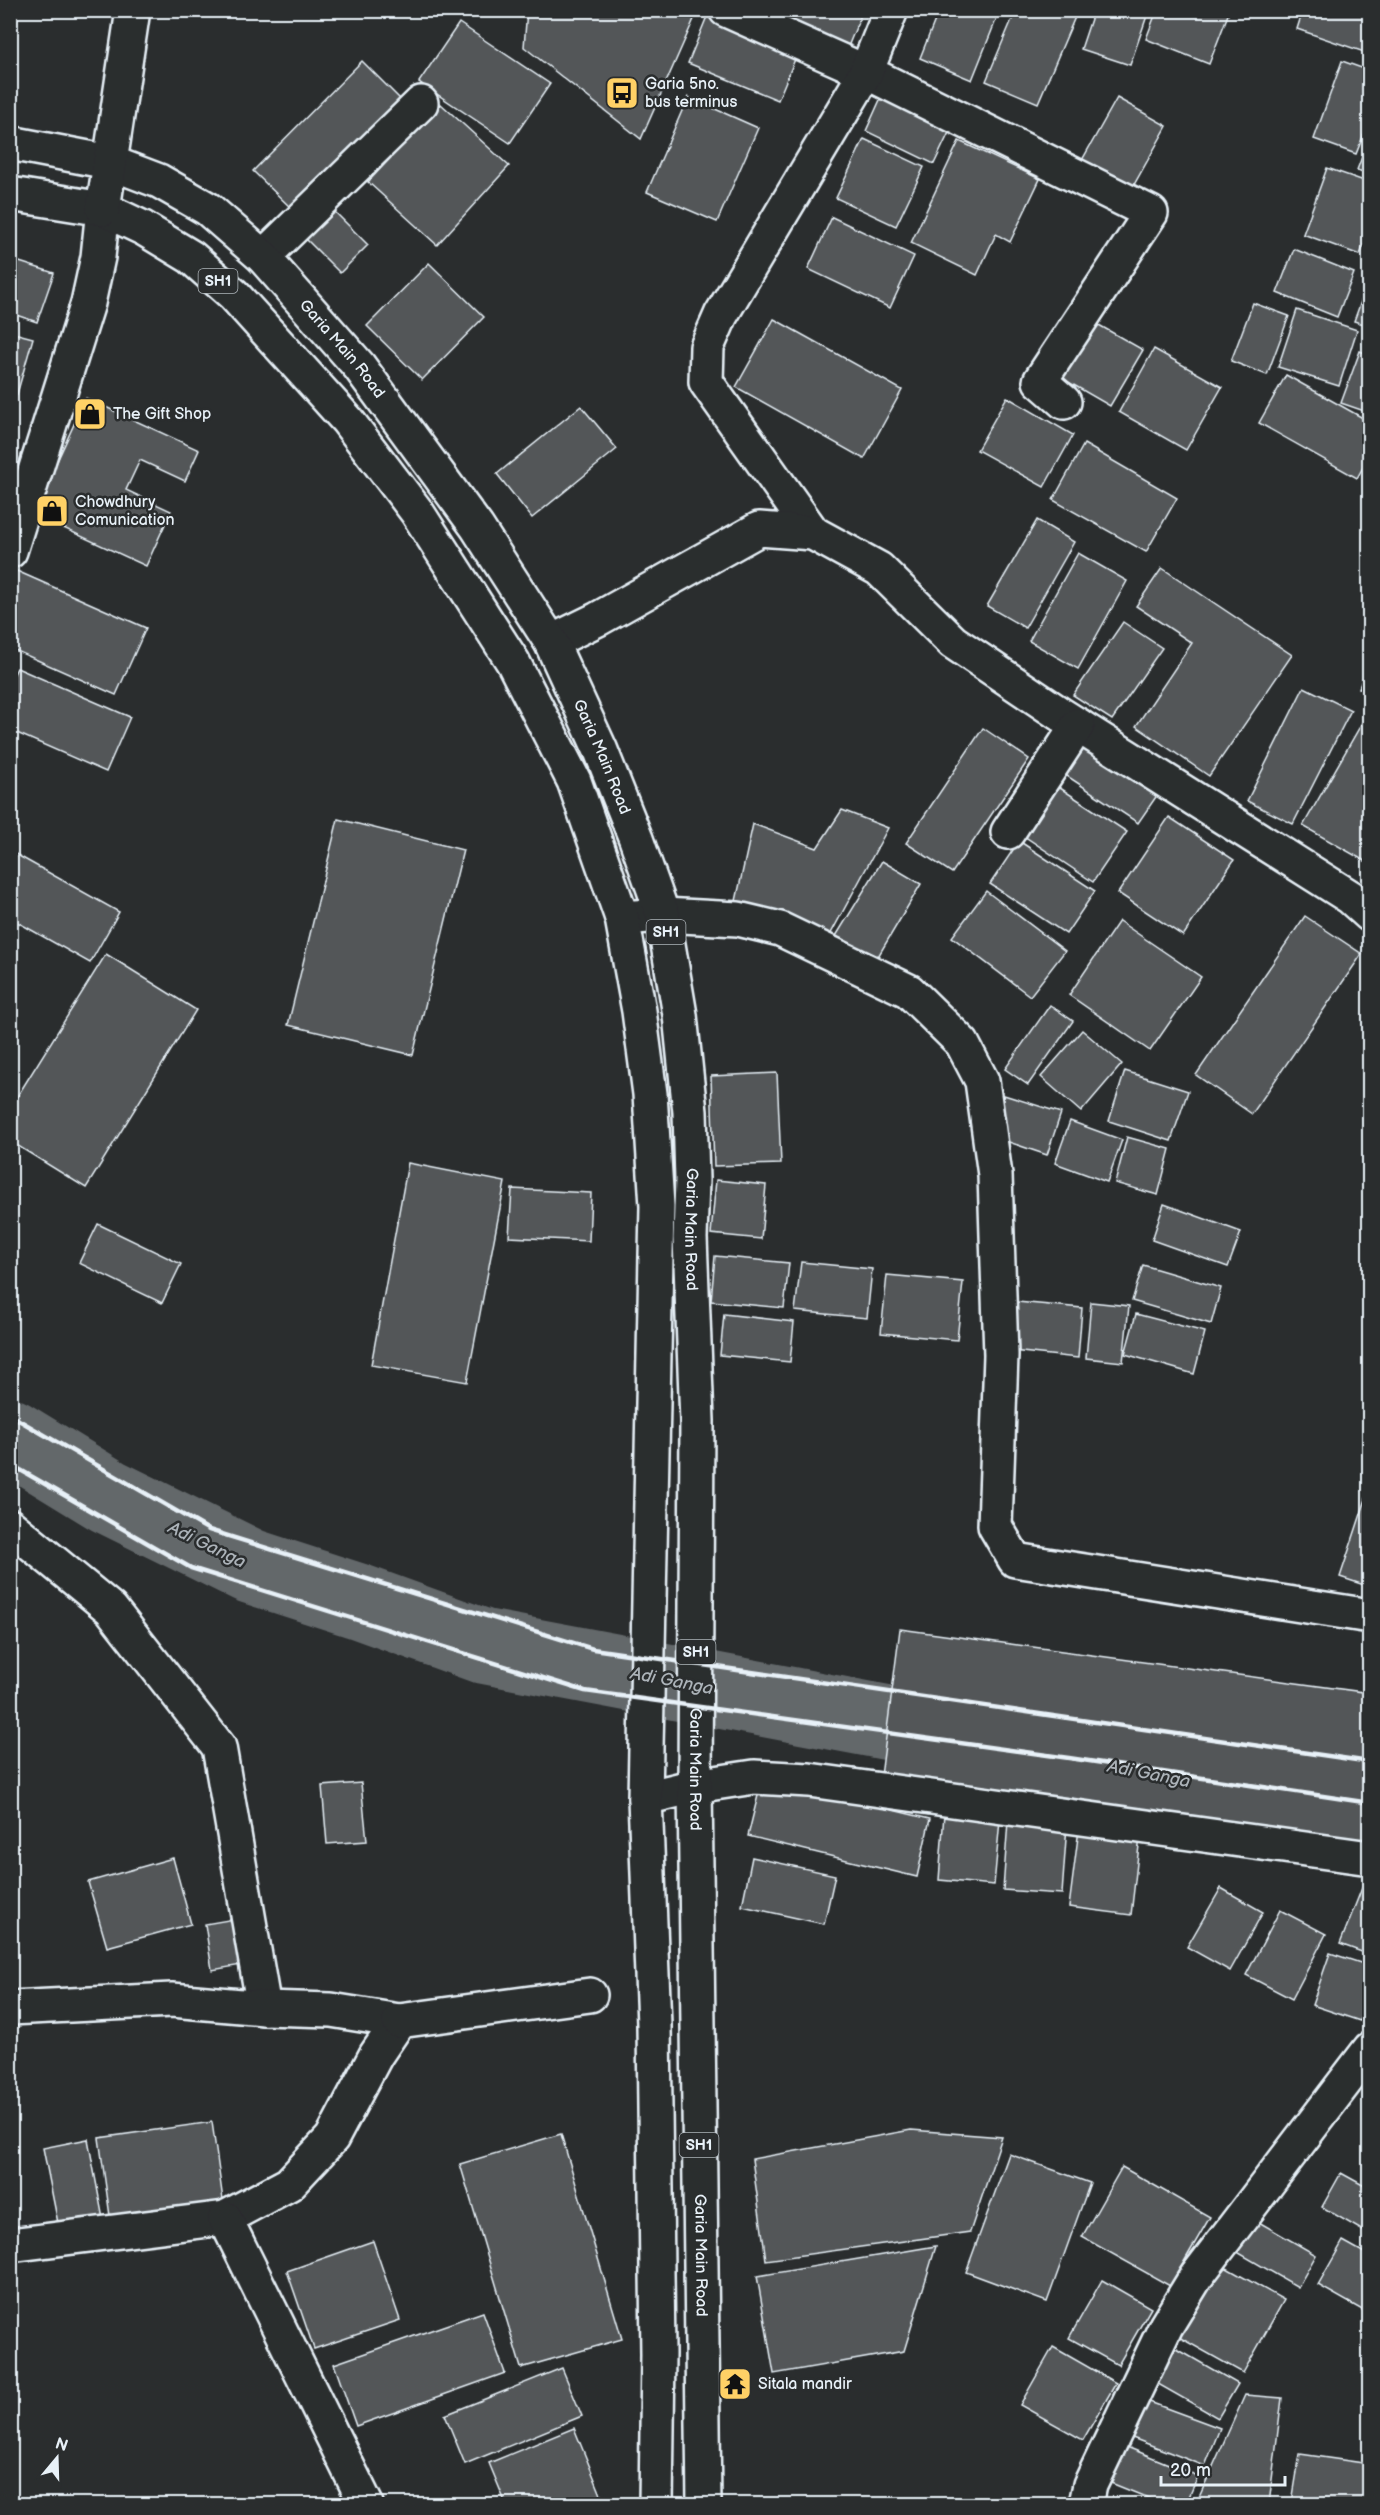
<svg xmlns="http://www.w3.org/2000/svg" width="1380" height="2515" font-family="'Balsamiq Sans',sans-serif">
<rect width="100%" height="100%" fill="#2a2d2e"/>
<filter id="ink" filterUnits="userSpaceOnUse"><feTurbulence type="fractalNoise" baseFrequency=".0167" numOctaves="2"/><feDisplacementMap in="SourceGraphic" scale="12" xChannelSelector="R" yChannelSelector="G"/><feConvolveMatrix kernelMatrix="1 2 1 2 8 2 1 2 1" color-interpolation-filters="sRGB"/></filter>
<g filter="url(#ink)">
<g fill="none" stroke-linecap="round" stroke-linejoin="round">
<polyline stroke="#63686b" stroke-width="75" points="10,1436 108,1496 250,1566 358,1601 482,1646 990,1742"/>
</g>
<g fill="#535759" stroke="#e8f1f8" stroke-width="1.5">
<polygon points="527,10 698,10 641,139 524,47"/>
<polygon points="791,10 863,10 845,54 784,29"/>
<polygon points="939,10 1000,10 972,80 920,58"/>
<polygon points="1016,10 1078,10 1038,103 986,81"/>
<polygon points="1094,10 1149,10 1130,65 1081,49"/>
<polygon points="1157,10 1229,12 1209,64 1146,39"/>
<polygon points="1303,10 1370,10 1370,54 1297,29"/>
<polygon points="708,14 798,52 778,100 688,63"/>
<polygon points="459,23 550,84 510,143 419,82"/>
<polygon points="362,61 402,101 294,211 253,171"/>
<polygon points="1342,61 1370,71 1370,119 1356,154 1314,139"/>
<polygon points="884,91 953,124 934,164 866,131"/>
<polygon points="688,97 758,128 717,222 647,192"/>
<polygon points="1117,98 1167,126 1131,190 1081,162"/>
<polygon points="441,104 509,166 437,245 368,182"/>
<polygon points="1370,136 1370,174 1357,170"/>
<polygon points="864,139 924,167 896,226 836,198"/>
<polygon points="959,141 1040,179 1010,242 996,234 977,275 911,243"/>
<polygon points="1327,168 1370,183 1370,228 1360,255 1303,234"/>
<polygon points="334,211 368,245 340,273 306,239"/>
<polygon points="832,217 914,256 890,308 808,269"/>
<polygon points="1294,249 1354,273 1337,317 1277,293"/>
<polygon points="10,259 54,273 37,322 10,313"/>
<polygon points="429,263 484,317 422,380 367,326"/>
<polygon points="1370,277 1370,326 1354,321"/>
<polygon points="1253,303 1289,316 1267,375 1231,361"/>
<polygon points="1297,310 1357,330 1339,386 1278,367"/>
<polygon points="774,319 902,390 864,459 736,387"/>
<polygon points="1090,320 1143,350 1110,406 1058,376"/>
<polygon points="10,332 33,338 11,415 10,415"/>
<polygon points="1154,349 1222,387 1186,450 1119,412"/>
<polygon points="1360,351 1370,355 1370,413 1341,403"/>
<polygon points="1286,375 1370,422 1370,455 1357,478 1259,423"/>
<polygon points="1007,397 1073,435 1044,487 977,450"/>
<polygon points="86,398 199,450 185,481 140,460 126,490 171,511 146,566 33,514"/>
<polygon points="581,406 617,449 532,518 497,474"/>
<polygon points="1084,444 1177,498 1146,552 1053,500"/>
<polygon points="1037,520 1074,542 1025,628 987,606"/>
<polygon points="1078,553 1127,581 1078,669 1029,641"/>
<polygon points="10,568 146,628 116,695 10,648"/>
<polygon points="1162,568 1292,655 1209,776 1136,726 1192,643 1136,606"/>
<polygon points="1123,622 1162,648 1112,720 1073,695"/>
<polygon points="1370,658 1370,692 1359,688"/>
<polygon points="17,668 130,717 106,772 10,730 10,682"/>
<polygon points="1304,687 1351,710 1293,824 1247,801"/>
<polygon points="1362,723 1370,727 1370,864 1303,826"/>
<polygon points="983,728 1029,759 952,873 906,843"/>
<polygon points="1081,743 1158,794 1138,823 1061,772"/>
<polygon points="1054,784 1127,832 1093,882 1021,834"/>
<polygon points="842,810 888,828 829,937 736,901 753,824 817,848"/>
<polygon points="1169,817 1234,860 1183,936 1118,893"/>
<polygon points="338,819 463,850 413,1055 288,1025"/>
<polygon points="1019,841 1095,891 1066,934 990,884"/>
<polygon points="10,851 119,912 90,963 10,918"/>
<polygon points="882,861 921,884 876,960 836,936"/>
<polygon points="986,891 1065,951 1030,996 952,937"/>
<polygon points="1305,916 1362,954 1252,1114 1196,1075"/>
<polygon points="1119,921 1201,977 1150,1051 1069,995"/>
<polygon points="106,954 196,1010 86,1188 10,1141 10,1108"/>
<polygon points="1050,1005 1073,1021 1028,1085 1005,1069"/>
<polygon points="1082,1030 1122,1064 1081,1112 1041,1077"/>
<polygon points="1125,1071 1188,1091 1171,1141 1109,1121"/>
<polygon points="777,1073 781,1164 714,1166 711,1076"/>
<polygon points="1004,1095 1061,1113 1047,1155 991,1136"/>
<polygon points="1070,1121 1122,1140 1107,1182 1055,1163"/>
<polygon points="1127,1137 1170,1149 1158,1195 1115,1183"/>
<polygon points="408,1163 505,1182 467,1382 371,1365"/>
<polygon points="716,1180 766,1185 761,1239 711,1234"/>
<polygon points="512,1189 591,1193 589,1241 509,1237"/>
<polygon points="1164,1204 1241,1232 1228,1267 1152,1240"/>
<polygon points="98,1224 181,1264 162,1303 79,1263"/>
<polygon points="715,1256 789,1263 784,1308 711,1301"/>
<polygon points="801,1262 872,1269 867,1318 795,1311"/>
<polygon points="1143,1265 1221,1288 1211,1324 1132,1301"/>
<polygon points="887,1275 963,1282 957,1340 881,1333"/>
<polygon points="1017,1302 1082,1308 1078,1358 1012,1351"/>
<polygon points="1091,1302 1129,1306 1123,1362 1086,1358"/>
<polygon points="724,1314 794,1322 790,1362 720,1355"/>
<polygon points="1136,1314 1205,1332 1194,1374 1125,1354"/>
<polygon points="1370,1487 1370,1587 1340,1577"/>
<polygon points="900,1629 1370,1693 1370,1842 881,1776"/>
<polygon points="762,1779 930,1819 917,1877 748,1836"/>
<polygon points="361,1783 367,1841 327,1844 322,1786"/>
<polygon points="944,1814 1000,1820 994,1885 939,1880"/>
<polygon points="1008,1821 1067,1825 1062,1894 1003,1890"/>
<polygon points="1079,1829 1140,1837 1131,1915 1069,1907"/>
<polygon points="752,1857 835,1875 824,1924 742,1906"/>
<polygon points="173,1858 191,1924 107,1947 88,1882"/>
<polygon points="1221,1888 1263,1912 1230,1971 1187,1947"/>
<polygon points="1362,1888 1370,1891 1370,1955 1340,1944"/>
<polygon points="1280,1910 1326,1934 1292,1999 1246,1975"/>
<polygon points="234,1919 242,1965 212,1970 205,1924"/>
<polygon points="1330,1953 1370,1966 1370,1995 1360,2021 1312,2005"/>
<polygon points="212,2122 224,2207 111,2223 99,2138"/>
<polygon points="911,2130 1002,2137 970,2232 766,2260 752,2159"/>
<polygon points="561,2134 622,2339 521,2368 460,2164"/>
<polygon points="88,2139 103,2219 59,2228 43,2148"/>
<polygon points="1009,2154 1090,2183 1047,2302 966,2272"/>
<polygon points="1122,2167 1210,2217 1170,2286 1082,2237"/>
<polygon points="1341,2173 1370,2189 1370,2235 1322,2207"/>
<polygon points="1250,2217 1316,2255 1298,2287 1232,2249"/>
<polygon points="373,2241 400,2320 314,2349 287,2271"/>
<polygon points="1343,2241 1370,2256 1370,2301 1364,2311 1318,2285"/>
<polygon points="936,2246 904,2351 774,2374 757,2276"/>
<polygon points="1216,2262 1284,2300 1243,2373 1175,2335"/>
<polygon points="1102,2280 1151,2308 1118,2365 1069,2338"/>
<polygon points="483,2312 505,2373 356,2426 334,2364"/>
<polygon points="1170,2345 1238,2384 1218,2418 1151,2380"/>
<polygon points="1053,2347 1116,2383 1083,2440 1020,2405"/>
<polygon points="562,2368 582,2416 465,2464 445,2415"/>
<polygon points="1245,2395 1282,2398 1269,2504 1196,2504"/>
<polygon points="1136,2397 1220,2428 1205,2466 1122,2434"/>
<polygon points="574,2428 602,2497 585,2504 506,2504 489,2463"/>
<polygon points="1122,2445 1198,2476 1186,2504 1163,2504 1106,2481"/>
<polygon points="1300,2454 1370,2464 1370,2504 1309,2504 1292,2502"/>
</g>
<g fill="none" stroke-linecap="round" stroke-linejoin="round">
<g stroke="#e8f1f8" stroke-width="38">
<g id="minor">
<polyline points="726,10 866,72 1151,213 1040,381 1064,402"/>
<polyline points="263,257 421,103"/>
<polyline points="813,533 706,382 707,347 721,315 866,72 891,10"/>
<polyline points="10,551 88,303 98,257 103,209"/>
<polyline points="551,642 598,619 759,529 813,533 879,569 953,642 1060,714 1350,897 1370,915"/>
<polyline points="1008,832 1078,725"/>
<polyline points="10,1526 111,1609 219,1747 264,2008"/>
<polyline points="645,1798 695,1786 754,1777 809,1780 1370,1858"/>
<polyline points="10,2008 172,2000 264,2008 331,2010 399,2021 376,2055 332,2138 289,2184 225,2218 10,2245"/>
<polyline points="399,2021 590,1995"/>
<polyline points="225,2218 366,2504"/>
<polyline points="1086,2504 1090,2485 1166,2326 1196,2277 1370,2049"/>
</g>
</g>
<g stroke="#e8f1f8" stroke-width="38">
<polyline id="tertiary" points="622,918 663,915 738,919 780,929 909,991 962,1043 982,1081 995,1175 1001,1355 995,1526 1015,1560 1370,1616"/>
</g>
<g stroke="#e8f1f8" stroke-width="38">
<g id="primary">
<path id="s1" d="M10,143l99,19 50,19 49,28 55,48 96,109 118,161 74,115 50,109 35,88 27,76 17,100 10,97 2,68 -2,58 7,183 -2,365 9,718"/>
<polyline points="10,194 103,209 143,228 191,257 234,295 347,420 417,512 513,662 574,781 622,918 639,1011 650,1094 657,1206 645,1798 654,2025 658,2354 656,2504"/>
<polyline points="103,209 133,10"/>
</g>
</g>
<use href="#minor" stroke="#2a2d2e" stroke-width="33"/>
<use href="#tertiary" stroke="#2a2d2e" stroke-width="33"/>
<use href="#primary" stroke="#2a2d2e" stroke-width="33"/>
<g stroke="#e8f1f8" stroke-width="4.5">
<polyline points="10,1415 209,1530 593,1649 1370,1762"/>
<polyline points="10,1464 191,1568 585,1691 1069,1758 1370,1803"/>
</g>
</g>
</g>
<defs>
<g id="bus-square" transform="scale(1.725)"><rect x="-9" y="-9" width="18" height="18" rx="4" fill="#ffd166" stroke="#2a2d2e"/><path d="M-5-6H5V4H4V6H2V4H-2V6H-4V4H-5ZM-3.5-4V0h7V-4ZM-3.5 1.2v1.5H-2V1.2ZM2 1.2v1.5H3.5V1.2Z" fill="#111"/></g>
<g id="shop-square" transform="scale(1.725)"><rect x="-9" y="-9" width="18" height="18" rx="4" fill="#ffd166" stroke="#2a2d2e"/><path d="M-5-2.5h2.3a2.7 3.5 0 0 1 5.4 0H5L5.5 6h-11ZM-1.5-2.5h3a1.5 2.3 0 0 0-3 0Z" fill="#111"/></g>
<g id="temple-square" transform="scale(1.725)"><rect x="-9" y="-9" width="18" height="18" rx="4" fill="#ffd166" stroke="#2a2d2e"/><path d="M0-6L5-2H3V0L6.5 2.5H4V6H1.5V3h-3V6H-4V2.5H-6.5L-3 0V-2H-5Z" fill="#111"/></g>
</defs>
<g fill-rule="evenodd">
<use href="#bus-square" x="622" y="93"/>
<use href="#shop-square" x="90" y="414"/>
<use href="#shop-square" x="52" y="511"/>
<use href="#temple-square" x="735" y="2384"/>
</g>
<g text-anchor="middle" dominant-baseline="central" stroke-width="5" stroke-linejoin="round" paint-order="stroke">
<g fill="#2a2d2e" stroke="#afb6bb" stroke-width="1.5">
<rect x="198.5" y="269" width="39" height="24" rx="4.5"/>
<rect x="646.5" y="920" width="39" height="24" rx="4.5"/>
<rect x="676.5" y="1640" width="39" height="24" rx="4.5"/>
<rect x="679.5" y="2133" width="39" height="24" rx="4.5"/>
</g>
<g font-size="15" font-weight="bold" fill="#e8f1f8">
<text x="218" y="281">SH1</text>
<text x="666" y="932">SH1</text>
<text x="696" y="1652">SH1</text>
<text x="699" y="2145">SH1</text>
</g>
<g font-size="16" fill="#e8f1f8" stroke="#2a2d2e" text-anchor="start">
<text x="645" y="84">Garia 5no.<tspan x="645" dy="18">bus terminus</tspan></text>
<text x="113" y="414">The Gift Shop</text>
<text x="75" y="502">Chowdhury<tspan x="75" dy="18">Comunication</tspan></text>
<text x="758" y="2384">Sitala mandir</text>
</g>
<g font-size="16" fill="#e8f1f8" stroke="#2a2d2e">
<text stroke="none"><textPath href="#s1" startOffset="405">Garia Main Road</textPath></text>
<text stroke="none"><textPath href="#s1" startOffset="891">Garia Main Road</textPath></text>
<text stroke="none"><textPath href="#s1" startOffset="1377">Garia Main Road</textPath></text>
<text stroke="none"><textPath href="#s1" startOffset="1917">Garia Main Road</textPath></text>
<text stroke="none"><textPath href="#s1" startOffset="2403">Garia Main Road</textPath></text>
</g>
<g font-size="18" font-style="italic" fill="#acb3b9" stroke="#2a2d2e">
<text transform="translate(207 1545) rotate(26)">Adi Ganga</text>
<text transform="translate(672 1681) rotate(11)">Adi Ganga</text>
<text transform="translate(1149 1774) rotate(11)">Adi Ganga</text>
</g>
</g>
<rect width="1380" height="2515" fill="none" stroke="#2a2d2e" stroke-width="36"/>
<rect x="18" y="18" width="1344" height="2479" fill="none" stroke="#e8f1f8" stroke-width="2" filter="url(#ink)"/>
<g transform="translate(57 2458) rotate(19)" stroke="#2a2d2e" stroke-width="4.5" paint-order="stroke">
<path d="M0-4.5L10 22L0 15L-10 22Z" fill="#e8f1f8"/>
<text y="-9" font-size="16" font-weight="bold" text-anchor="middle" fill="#e8f1f8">N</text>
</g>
<path d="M1161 2476v9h124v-9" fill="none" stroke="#e8f1f8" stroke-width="3"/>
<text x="1170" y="2476" font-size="18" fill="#e8f1f8" stroke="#2a2d2e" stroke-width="4.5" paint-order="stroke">20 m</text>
</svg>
